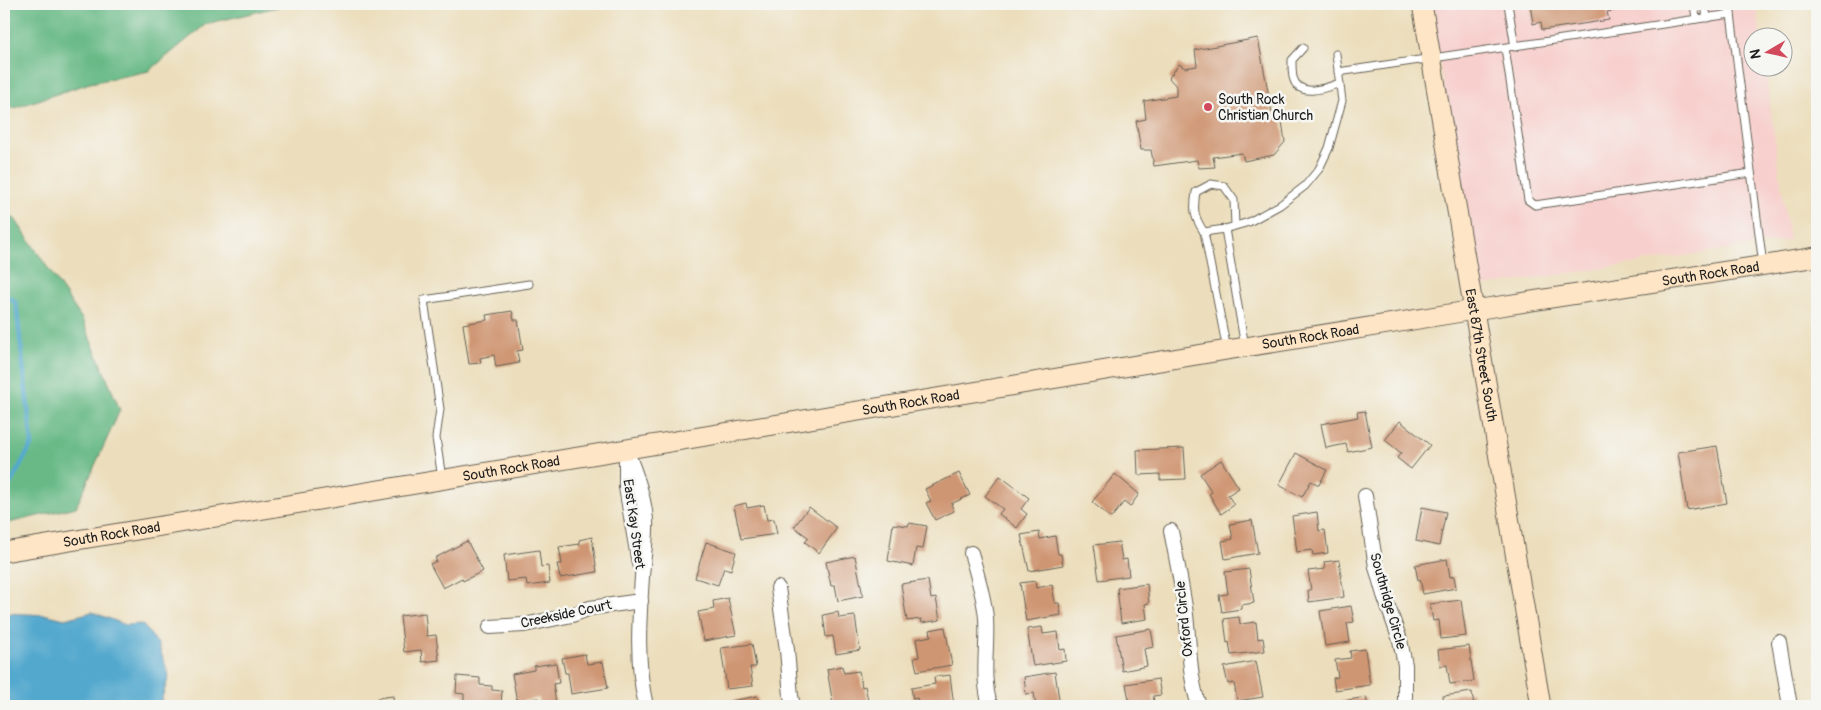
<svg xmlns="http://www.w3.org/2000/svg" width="1821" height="710" font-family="Pangolin,sans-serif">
<rect width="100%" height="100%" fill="#f6f6f2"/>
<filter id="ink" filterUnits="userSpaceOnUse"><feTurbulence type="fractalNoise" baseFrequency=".02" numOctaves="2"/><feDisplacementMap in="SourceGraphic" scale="10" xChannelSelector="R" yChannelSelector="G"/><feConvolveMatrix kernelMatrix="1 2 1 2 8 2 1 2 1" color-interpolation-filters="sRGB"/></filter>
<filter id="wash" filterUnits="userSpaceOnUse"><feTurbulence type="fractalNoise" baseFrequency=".0096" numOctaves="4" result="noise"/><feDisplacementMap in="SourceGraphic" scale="20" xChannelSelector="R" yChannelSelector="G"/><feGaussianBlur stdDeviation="1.12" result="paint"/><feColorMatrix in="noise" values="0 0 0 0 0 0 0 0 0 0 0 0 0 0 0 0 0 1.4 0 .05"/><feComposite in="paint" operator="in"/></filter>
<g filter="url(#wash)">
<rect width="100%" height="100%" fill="#ecdebc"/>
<polygon fill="#f7d0cd" points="1429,4 1756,4 1761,37 1754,38 1754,68 1765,68 1789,240 1478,287"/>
<g fill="#67b986" stroke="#426a51">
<polygon points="4,4 290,4 206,24 149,71 90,83 14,108 4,108"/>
<polygon points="4,212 15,219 82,319 120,410 76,507 4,524"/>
</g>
<polygon fill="#52a8ce" stroke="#376275" points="92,612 126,625 142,624 158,644 169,676 160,704 157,706 4,706 4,613 48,615 65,619"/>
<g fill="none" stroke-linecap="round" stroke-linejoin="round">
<polyline stroke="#52a8ce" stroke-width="4.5" points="4,293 16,303 32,444 4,495"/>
</g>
<g id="blocks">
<g fill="#cf9673">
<polygon points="1530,4 1652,4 1652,5 1607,12 1609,20 1542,30 1541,22 1533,24"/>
<polygon points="1258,38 1272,113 1281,114 1285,142 1274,155 1244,161 1242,153 1213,157 1215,167 1199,168 1197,160 1154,166 1151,150 1141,150 1136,121 1146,119 1144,101 1176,96 1176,86 1169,78 1179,64 1185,68 1197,66 1195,50"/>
<polygon points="512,311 514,320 518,320 523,350 517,351 519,363 496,367 494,355 480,358 481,363 469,364 463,324 487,320 486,315"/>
<polygon points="1365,411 1372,447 1348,452 1346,444 1326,448 1321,424 1358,417 1357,412"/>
<polygon points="1400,421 1430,445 1411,469 1397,458 1401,453 1385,440"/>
<polygon points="1717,446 1727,503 1687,510 1678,452"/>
<polygon points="1184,448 1186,479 1160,480 1160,474 1138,475 1137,450"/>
<polygon points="1296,453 1327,470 1319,485 1311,481 1302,497 1279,485"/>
<polygon points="1221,460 1239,488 1228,495 1234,505 1221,514 1209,494 1212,492 1200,474"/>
<polygon points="959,473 970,495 951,504 954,511 935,520 926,503 931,501 925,489"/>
<polygon points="1115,474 1139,494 1130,507 1124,502 1111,518 1092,502"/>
<polygon points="1000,476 1029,498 1021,509 1027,514 1017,528 999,514 1003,509 985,496"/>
<polygon points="746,503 747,508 764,505 767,520 774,519 777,534 741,539 734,506"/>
<polygon points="809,507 837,528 819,553 805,542 809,538 794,527"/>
<polygon points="1422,507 1446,512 1439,546 1416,541"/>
<polygon points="1317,512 1319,531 1325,530 1328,553 1313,555 1312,550 1297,552 1292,516"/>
<polygon points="1252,520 1258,553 1225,559 1222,541 1233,539 1230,524"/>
<polygon points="909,523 927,526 923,549 916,548 913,566 888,561 893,524 908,526"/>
<polygon points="1039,532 1040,539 1055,536 1058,554 1061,554 1063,565 1029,571 1021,535"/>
<polygon points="592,537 597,572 560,578 557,564 562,564 559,547 580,544 579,540"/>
<polygon points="467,541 483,571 463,581 462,578 443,588 430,564 437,561 435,558"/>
<polygon points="706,542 736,552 731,570 724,568 718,585 695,578"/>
<polygon points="1119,542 1122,560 1127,559 1129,576 1099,580 1094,545"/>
<polygon points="539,550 541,567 548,566 550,583 527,586 526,579 507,581 504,555"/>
<polygon points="855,556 863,596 838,601 835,585 831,586 826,562"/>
<polygon points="1447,559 1450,577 1454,576 1456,588 1423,594 1420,579 1418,580 1415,565"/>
<polygon points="1339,560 1344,597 1309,602 1308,590 1311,590 1308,571 1325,569 1324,562"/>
<polygon points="1249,569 1254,603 1241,605 1241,609 1222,612 1219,595 1228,594 1225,572"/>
<polygon points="928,580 931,599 936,598 940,620 922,623 921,619 907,621 901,584"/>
<polygon points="1035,581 1036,588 1052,585 1055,603 1059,603 1061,615 1026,621 1020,583"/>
<polygon points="1147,584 1149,603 1145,604 1147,619 1121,623 1117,588"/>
<polygon points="728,598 736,635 704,641 698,612 714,609 713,601"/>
<polygon points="1461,600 1466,636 1441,639 1439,620 1433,621 1430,604"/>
<polygon points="1351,606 1354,622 1347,623 1350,642 1325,646 1320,611"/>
<polygon points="838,612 839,618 855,616 860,650 836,654 833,636 826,637 823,615"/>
<polygon points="425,613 427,636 436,635 439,660 422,662 421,650 404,652 400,616"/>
<polygon points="1239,617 1240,624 1256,622 1258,639 1263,638 1265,651 1231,655 1229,642 1227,643 1224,619"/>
<polygon points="945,627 952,665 917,671 914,658 919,657 916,639 931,636 930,630"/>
<polygon points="1042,627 1043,634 1058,632 1060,650 1065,649 1066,661 1033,666 1027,629"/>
<polygon points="1151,629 1154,647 1144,649 1147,666 1122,671 1116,635"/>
<polygon points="752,644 756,667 750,667 753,686 727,689 721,648"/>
<polygon points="1469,646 1474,681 1450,684 1447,665 1440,666 1438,650"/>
<polygon points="1365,649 1370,685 1335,690 1333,678 1338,677 1335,660 1351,658 1350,651"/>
<polygon points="585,654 587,664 603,662 608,688 571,694 568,673 565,673 562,658"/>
<polygon points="1256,661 1263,697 1237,701 1234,683 1228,684 1224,667"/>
<polygon points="556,663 559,683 553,684 556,703 540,705 539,698 517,702 512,674 534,670 534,666"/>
<polygon points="842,666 844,673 859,671 862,687 865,686 868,700 833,705 827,669"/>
<polygon points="1055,672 1060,706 1036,706 1034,693 1026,694 1024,677"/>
<polygon points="950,675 954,706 919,706 917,698 913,699 911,688 935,684 934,677"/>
<polygon points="457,676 480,678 480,685 492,686 492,690 502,691 501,706 464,706 464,694 456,693"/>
<polygon points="1158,679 1161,695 1153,696 1155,706 1130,706 1126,684"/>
<polygon points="1472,692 1474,706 1444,706 1443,696"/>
<polygon points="393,696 394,706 378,706 377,698"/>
<polygon points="757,696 759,706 727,706 726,702"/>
<polygon points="1366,697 1368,706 1326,706 1326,704"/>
</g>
</g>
</g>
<g filter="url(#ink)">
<use href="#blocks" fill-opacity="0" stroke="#656054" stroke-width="1"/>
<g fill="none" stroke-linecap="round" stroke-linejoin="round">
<g stroke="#656054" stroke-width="9">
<g id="lane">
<polyline points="1508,4 1515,47"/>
<polyline points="1694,4 1696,19"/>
<polyline points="1705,4 1707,18"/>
<polyline points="1730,4 1731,14"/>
<path d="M1303,48l-11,12c0,6 0,12 1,17 5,22 33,11 47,6"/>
<polyline points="1505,48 1528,200 1535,205 1751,173"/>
<polyline points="1338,72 1731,14 1763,265"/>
<path d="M1235,226l-1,-26 -10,-14 -13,-2 -15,8c-3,19 -2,25 8,40l21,-3 24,-7 31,-17 25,-19 14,-17 10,-21 13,-47 -6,-47"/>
<polyline points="1225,229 1245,347"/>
<polyline points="1204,232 1227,350"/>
<polyline points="442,479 436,438 440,409 424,300 529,284"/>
</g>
</g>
<g stroke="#656054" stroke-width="16">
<g id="street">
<path d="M626,450c10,23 18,45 20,70 1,19 -3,38 -4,57 -3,44 -6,86 4,129"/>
<polyline points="626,457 626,487 639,564"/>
<polyline points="1365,496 1376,567 1384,595 1400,640 1405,665 1405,706"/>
<path d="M1171,531c5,25 10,51 14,76 5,34 3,66 14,99"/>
<path d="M971,553c6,21 13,43 15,65 2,32 -5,56 4,88"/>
<polyline points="778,588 787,650 791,696 793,706"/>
<polyline points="490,627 524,625 572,615 590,608 641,601"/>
<polyline points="1779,642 1790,706"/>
</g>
</g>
<g stroke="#656054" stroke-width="21">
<g id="secondary">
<path id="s1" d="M1422,4l119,702"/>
<path id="s2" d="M4,552l1223,-202 247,-40 343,-53"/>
</g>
</g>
<use href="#lane" stroke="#fff" stroke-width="7"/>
<use href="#street" stroke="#fff" stroke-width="14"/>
<use href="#secondary" stroke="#fee5c5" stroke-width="19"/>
</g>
</g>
<circle fill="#d1495b" stroke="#f6f6f2" stroke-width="2" cx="1208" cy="107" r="5"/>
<g text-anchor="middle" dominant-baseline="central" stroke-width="5" stroke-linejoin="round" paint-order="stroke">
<g font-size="14" fill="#1c1c1c" stroke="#f6f6f2" text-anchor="start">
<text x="1218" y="99">South Rock<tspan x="1218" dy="16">Christian Church</tspan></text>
</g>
<g font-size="14" fill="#1c1c1c" stroke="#f6f6f2">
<text stroke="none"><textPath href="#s2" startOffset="1729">South Rock Road</textPath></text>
<text stroke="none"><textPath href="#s2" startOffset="1324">South Rock Road</textPath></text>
<text stroke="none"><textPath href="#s1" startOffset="356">East 87th Street South</textPath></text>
<text stroke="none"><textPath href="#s2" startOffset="919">South Rock Road</textPath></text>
<text stroke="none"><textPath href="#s2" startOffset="514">South Rock Road</textPath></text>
<text transform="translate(634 524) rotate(82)">East Kay Street</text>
<text stroke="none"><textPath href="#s2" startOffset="109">South Rock Road</textPath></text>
<text transform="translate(1388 601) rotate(74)">Southridge Circle</text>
<text transform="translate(566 614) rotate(-12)">Creekside Court</text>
<text transform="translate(1184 619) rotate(-96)">Oxford Circle</text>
</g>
</g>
<rect width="1821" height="710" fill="none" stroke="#f6f6f2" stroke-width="20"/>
<g transform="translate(1768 52) rotate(261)"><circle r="24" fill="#f6f6f2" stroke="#9f9f9c"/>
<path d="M0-4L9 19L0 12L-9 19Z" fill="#d1495b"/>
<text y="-8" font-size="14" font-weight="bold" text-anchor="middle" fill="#1c1c1c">N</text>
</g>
</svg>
